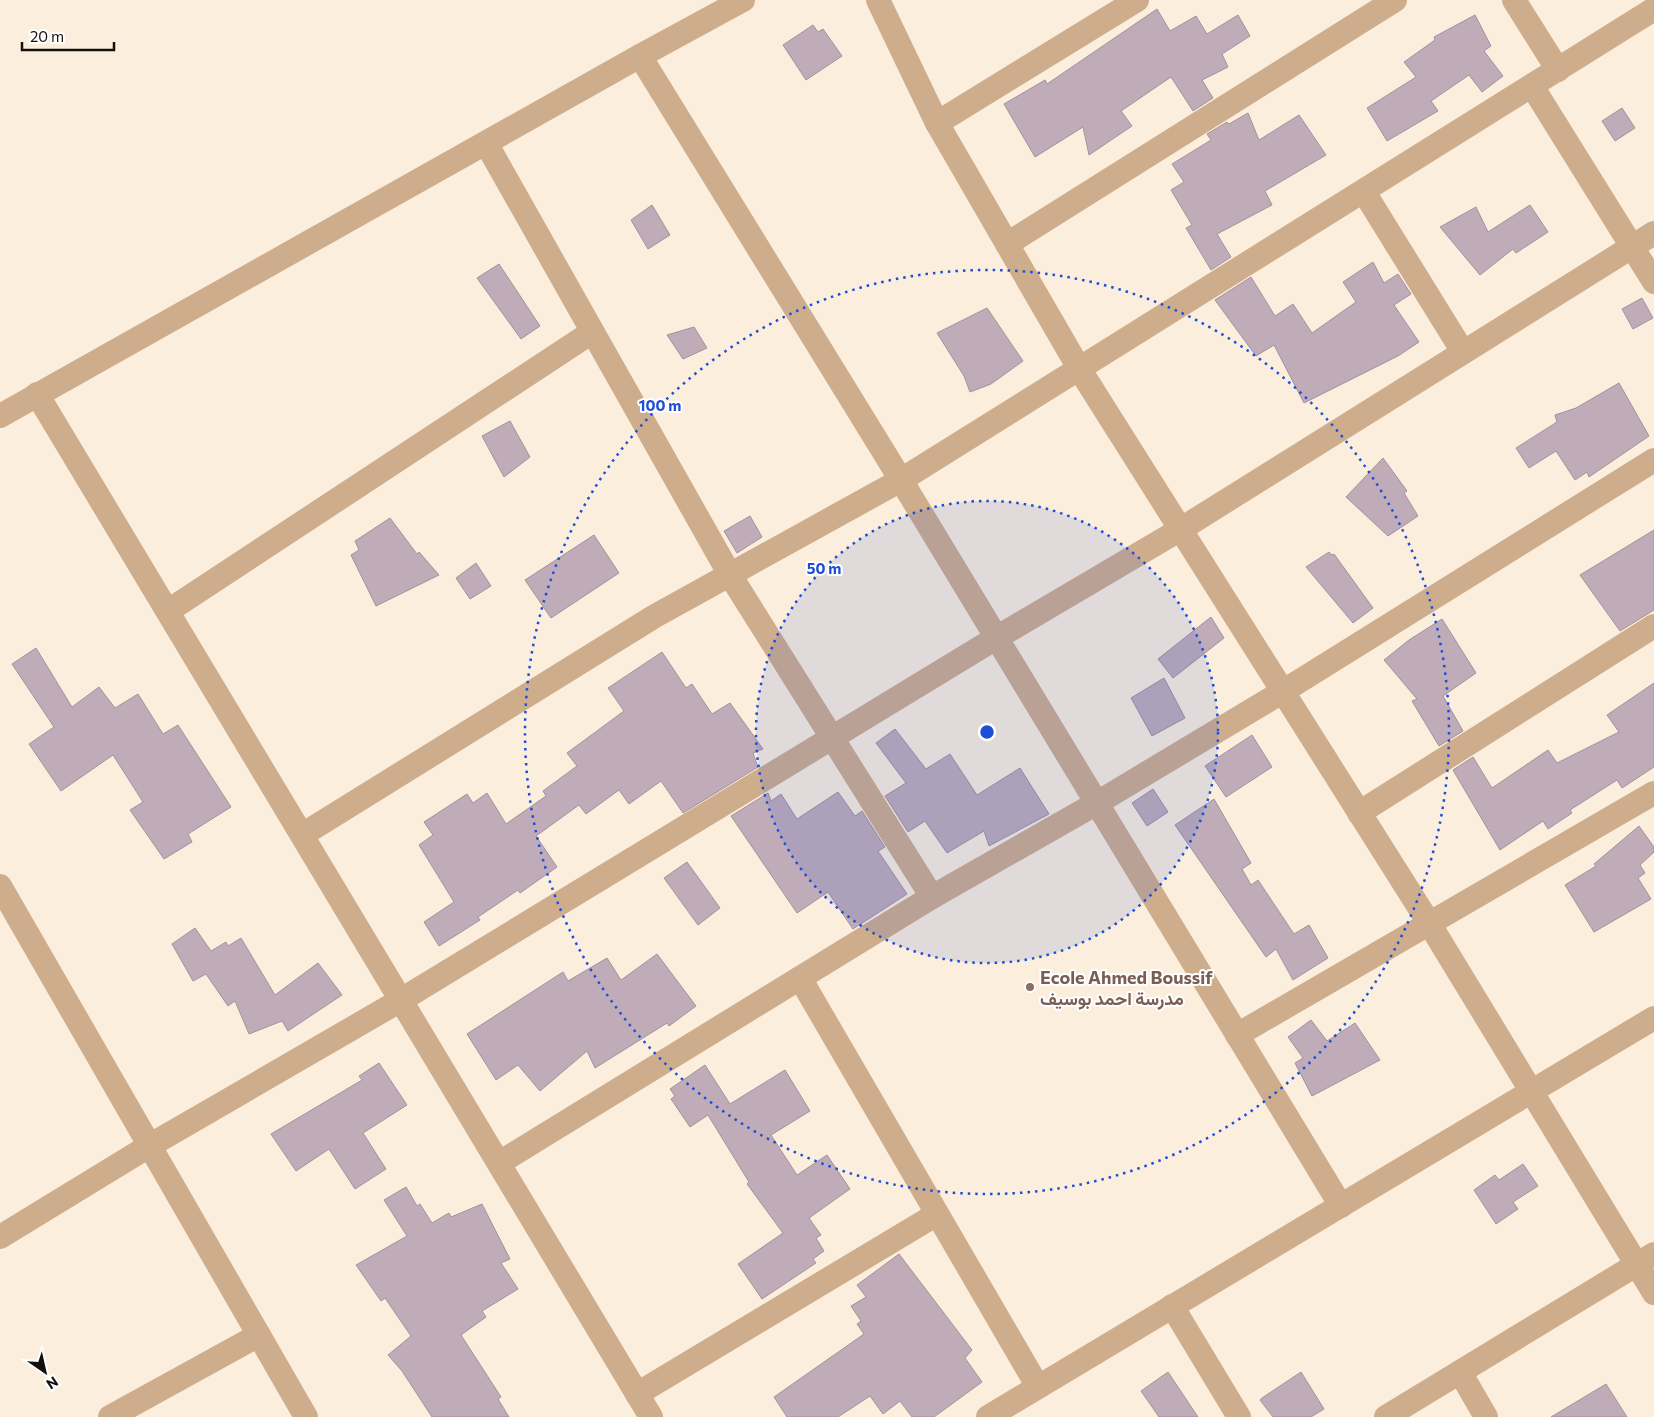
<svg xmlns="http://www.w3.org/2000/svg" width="1654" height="1417" font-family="Commissioner,Vazirmatn,sans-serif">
<rect width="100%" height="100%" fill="#fbeedc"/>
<g fill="#c0acb8" stroke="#a4919d">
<polygon points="1157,9 1170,31 1196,16 1207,34 1238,15 1250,36 1222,54 1228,67 1202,80 1213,98 1193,111 1171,77 1121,111 1132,126 1089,155 1083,127 1035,157 1004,104 1045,80 1047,84"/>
<polygon points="1475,15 1491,46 1484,51 1503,76 1482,92 1469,75 1431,101 1438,111 1387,141 1367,108 1416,77 1404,62 1435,40 1434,37"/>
<polygon points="813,25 818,32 823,29 842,56 806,80 783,45"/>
<polygon points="1622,108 1635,128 1615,141 1602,121"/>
<polygon points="1248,113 1259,140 1299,115 1326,155 1265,191 1272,205 1217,234 1231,257 1211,270 1186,228 1192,225 1171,190 1184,182 1172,164 1211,140 1207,134 1227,122 1229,124"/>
<polygon points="652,205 670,235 648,249 631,220"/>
<polygon points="1530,205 1548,232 1516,253 1513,249 1480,275 1440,227 1476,207 1488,232"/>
<polygon points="1373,262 1384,283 1398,274 1411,294 1394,305 1419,342 1398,356 1304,403 1274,345 1256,356 1215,300 1251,277 1275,316 1293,304 1312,333 1356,302 1343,282"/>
<polygon points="499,264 540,326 521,339 477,278"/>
<polygon points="1642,298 1653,318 1633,329 1622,309"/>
<polygon points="987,308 1023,361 991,384 970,392 964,376 937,333"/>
<polygon points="694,327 707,348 683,359 667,335"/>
<polygon points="1619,383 1649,436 1589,477 1587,472 1575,480 1556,451 1529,468 1516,448 1557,422 1555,415 1576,408"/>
<polygon points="510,421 530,457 504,477 482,436"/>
<polygon points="1383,458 1407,491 1404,493 1418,516 1388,536 1346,497"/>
<polygon points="750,516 762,537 737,553 724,531"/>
<polygon points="390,518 417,554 419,552 439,575 376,606 351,555 359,550 355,541"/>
<polygon points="1654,530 1654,610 1620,631 1580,575"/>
<polygon points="594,535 619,573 551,618 525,580"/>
<polygon points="1329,552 1332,555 1334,554 1373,608 1353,623 1306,567"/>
<polygon points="476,563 491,586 470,599 456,578"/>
<polygon points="1211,617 1224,638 1173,678 1158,659"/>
<polygon points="1442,619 1476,673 1443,696 1463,731 1439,746 1412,701 1417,699 1384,660 1409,640"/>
<polygon points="36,648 72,707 99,687 115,708 138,694 163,734 178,725 231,807 188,834 192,842 164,859 130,810 143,802 113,755 61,791 29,744 54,727 12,664"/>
<polygon points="662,652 686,688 692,684 712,714 730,703 763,749 753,753 758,767 683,813 661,781 629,804 619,790 586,814 579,805 536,836 557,867 520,893 518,890 478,917 480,920 439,946 424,922 454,902 419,845 433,835 424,822 467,794 473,803 487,793 506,824 546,796 543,791 577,766 567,753 624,711 608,688"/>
<polygon points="1164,678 1185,718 1152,736 1131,698"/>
<polygon points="1654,683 1654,767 1622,788 1617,780 1570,810 1572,813 1548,829 1543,821 1500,850 1453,770 1473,757 1492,788 1548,750 1557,763 1619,732 1607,715"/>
<polygon points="895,729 926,769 950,754 977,795 1020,768 1049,814 989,846 984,831 947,853 925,821 908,832 885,796 906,783 876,743"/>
<polygon points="1252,735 1272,767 1226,797 1205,766"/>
<polygon points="1153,789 1168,812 1147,826 1132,803"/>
<polygon points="838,792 855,816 862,811 885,847 878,851 907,894 853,929 828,892 797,913 731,816 768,793 771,801 781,794 797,819"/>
<polygon points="1214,799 1251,863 1242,869 1251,885 1258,880 1294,934 1309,925 1328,958 1293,980 1276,949 1266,957 1175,825"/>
<polygon points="1639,826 1654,847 1654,852 1640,865 1645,873 1638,878 1651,899 1594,932 1565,885 1596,866 1594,864"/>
<polygon points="687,862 720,908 698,925 664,878"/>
<polygon points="195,928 211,951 226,942 228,946 241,938 275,995 318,963 342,995 288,1031 282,1021 249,1034 235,1001 228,1006 206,974 193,981 172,944"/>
<polygon points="657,954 696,1006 669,1026 667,1023 595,1068 587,1051 540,1091 518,1065 496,1080 467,1034 563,972 568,981 607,958 621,980"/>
<polygon points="1311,1020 1327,1041 1355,1023 1380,1060 1312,1096 1295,1063 1303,1058 1288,1037"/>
<polygon points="379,1063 407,1105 363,1133 386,1169 355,1189 329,1149 296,1171 271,1134 362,1080 359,1076"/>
<polygon points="705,1065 730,1104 785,1070 810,1111 771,1135 797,1175 827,1155 850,1189 809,1218 821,1235 816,1238 824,1251 813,1259 816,1263 762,1299 738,1264 783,1233 747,1184 749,1182 708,1115 690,1127 671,1099 675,1096 670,1089"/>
<polygon points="1523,1164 1538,1186 1513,1202 1518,1209 1496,1224 1474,1190 1495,1175 1499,1180"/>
<polygon points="406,1187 417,1206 420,1204 432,1223 449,1213 451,1217 482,1204 510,1259 501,1263 518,1289 482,1311 486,1317 461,1335 501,1397 498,1399 509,1417 432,1417 402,1371 388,1355 411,1336 385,1298 381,1301 356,1265 407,1236 384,1200"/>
<polygon points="899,1254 972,1350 965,1358 982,1382 934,1417 912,1417 900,1401 883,1414 870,1396 838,1417 787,1417 774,1397 864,1334 857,1324 861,1321 851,1306 866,1297 857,1285"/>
<polygon points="1168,1372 1198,1417 1159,1417 1141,1391"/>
<polygon points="1301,1372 1324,1409 1311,1417 1273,1417 1260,1400 1262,1398"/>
<polygon points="1606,1384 1627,1417 1551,1417"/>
</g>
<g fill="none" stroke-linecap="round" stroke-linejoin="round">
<g stroke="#cead8d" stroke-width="24">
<polyline points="878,0 937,123 1080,370 1429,923 1654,1293"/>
<polyline points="1514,0 1558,70"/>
<polyline points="640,56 901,480 1341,1206"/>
<polyline points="1532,86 1654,282"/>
<polyline points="937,123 1137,0"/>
<polyline points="486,143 730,575 932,897"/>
<polyline points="1364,192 1463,352"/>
<polyline points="1007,244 1395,0"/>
<polyline points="37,394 651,1417"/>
<polyline points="0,416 640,56 743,0"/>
<polyline points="168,611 592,332"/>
<polyline points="1359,813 1654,626"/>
<polyline points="302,835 655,616 901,480 1654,9"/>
<polyline points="0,886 306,1417"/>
<polyline points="800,978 932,897 1097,803 1282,692 1654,460"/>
<polyline points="1237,1035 1654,793"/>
<polyline points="499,1163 800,978 1038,1387"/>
<polyline points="0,1237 149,1146 401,1000 996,638 1181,529 1654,233"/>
<polyline points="1172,1306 1239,1417"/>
<polyline points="637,1394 937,1214"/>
<polyline points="110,1417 259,1335"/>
<polyline points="988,1417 1654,1018"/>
<polyline points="1386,1417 1460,1372"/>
<polyline points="1486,1417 1460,1372 1654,1254"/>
</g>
</g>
<circle cx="987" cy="732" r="231" fill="#1d4ed8" fill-opacity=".12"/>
<g fill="none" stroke="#1d4ed8" stroke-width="2.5" stroke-dasharray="2.5 5">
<circle cx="987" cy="732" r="231"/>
<circle cx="987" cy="732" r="462"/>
</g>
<circle fill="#8d6e63" stroke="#fff" stroke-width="2" cx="1030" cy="987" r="5"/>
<g text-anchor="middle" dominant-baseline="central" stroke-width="4" stroke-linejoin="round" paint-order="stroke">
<g font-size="18" font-weight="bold" fill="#785e54" stroke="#fff" text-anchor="start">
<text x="1040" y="977">Ecole Ahmed Boussif<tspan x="1040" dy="21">مدرسة احمد بوسيف</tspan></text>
</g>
</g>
<circle cx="987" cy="732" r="8" fill="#1d4ed8" stroke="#fff" stroke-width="2.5"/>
<g font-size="15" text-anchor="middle" font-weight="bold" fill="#1d4ed8" stroke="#fff" stroke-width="4" stroke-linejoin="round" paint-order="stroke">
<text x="660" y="411">100 m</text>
<text x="824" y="574">50 m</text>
</g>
<g transform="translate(45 1372) rotate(146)" stroke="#ffffff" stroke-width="4" paint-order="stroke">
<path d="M0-4L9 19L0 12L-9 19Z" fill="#140f0a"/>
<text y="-8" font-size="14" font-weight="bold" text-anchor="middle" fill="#140f0a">N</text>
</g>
<path d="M22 42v8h92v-8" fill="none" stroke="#140f0a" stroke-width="2.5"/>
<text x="30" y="42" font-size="15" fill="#140f0a" stroke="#ffffff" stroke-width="4" paint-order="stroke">20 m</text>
</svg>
